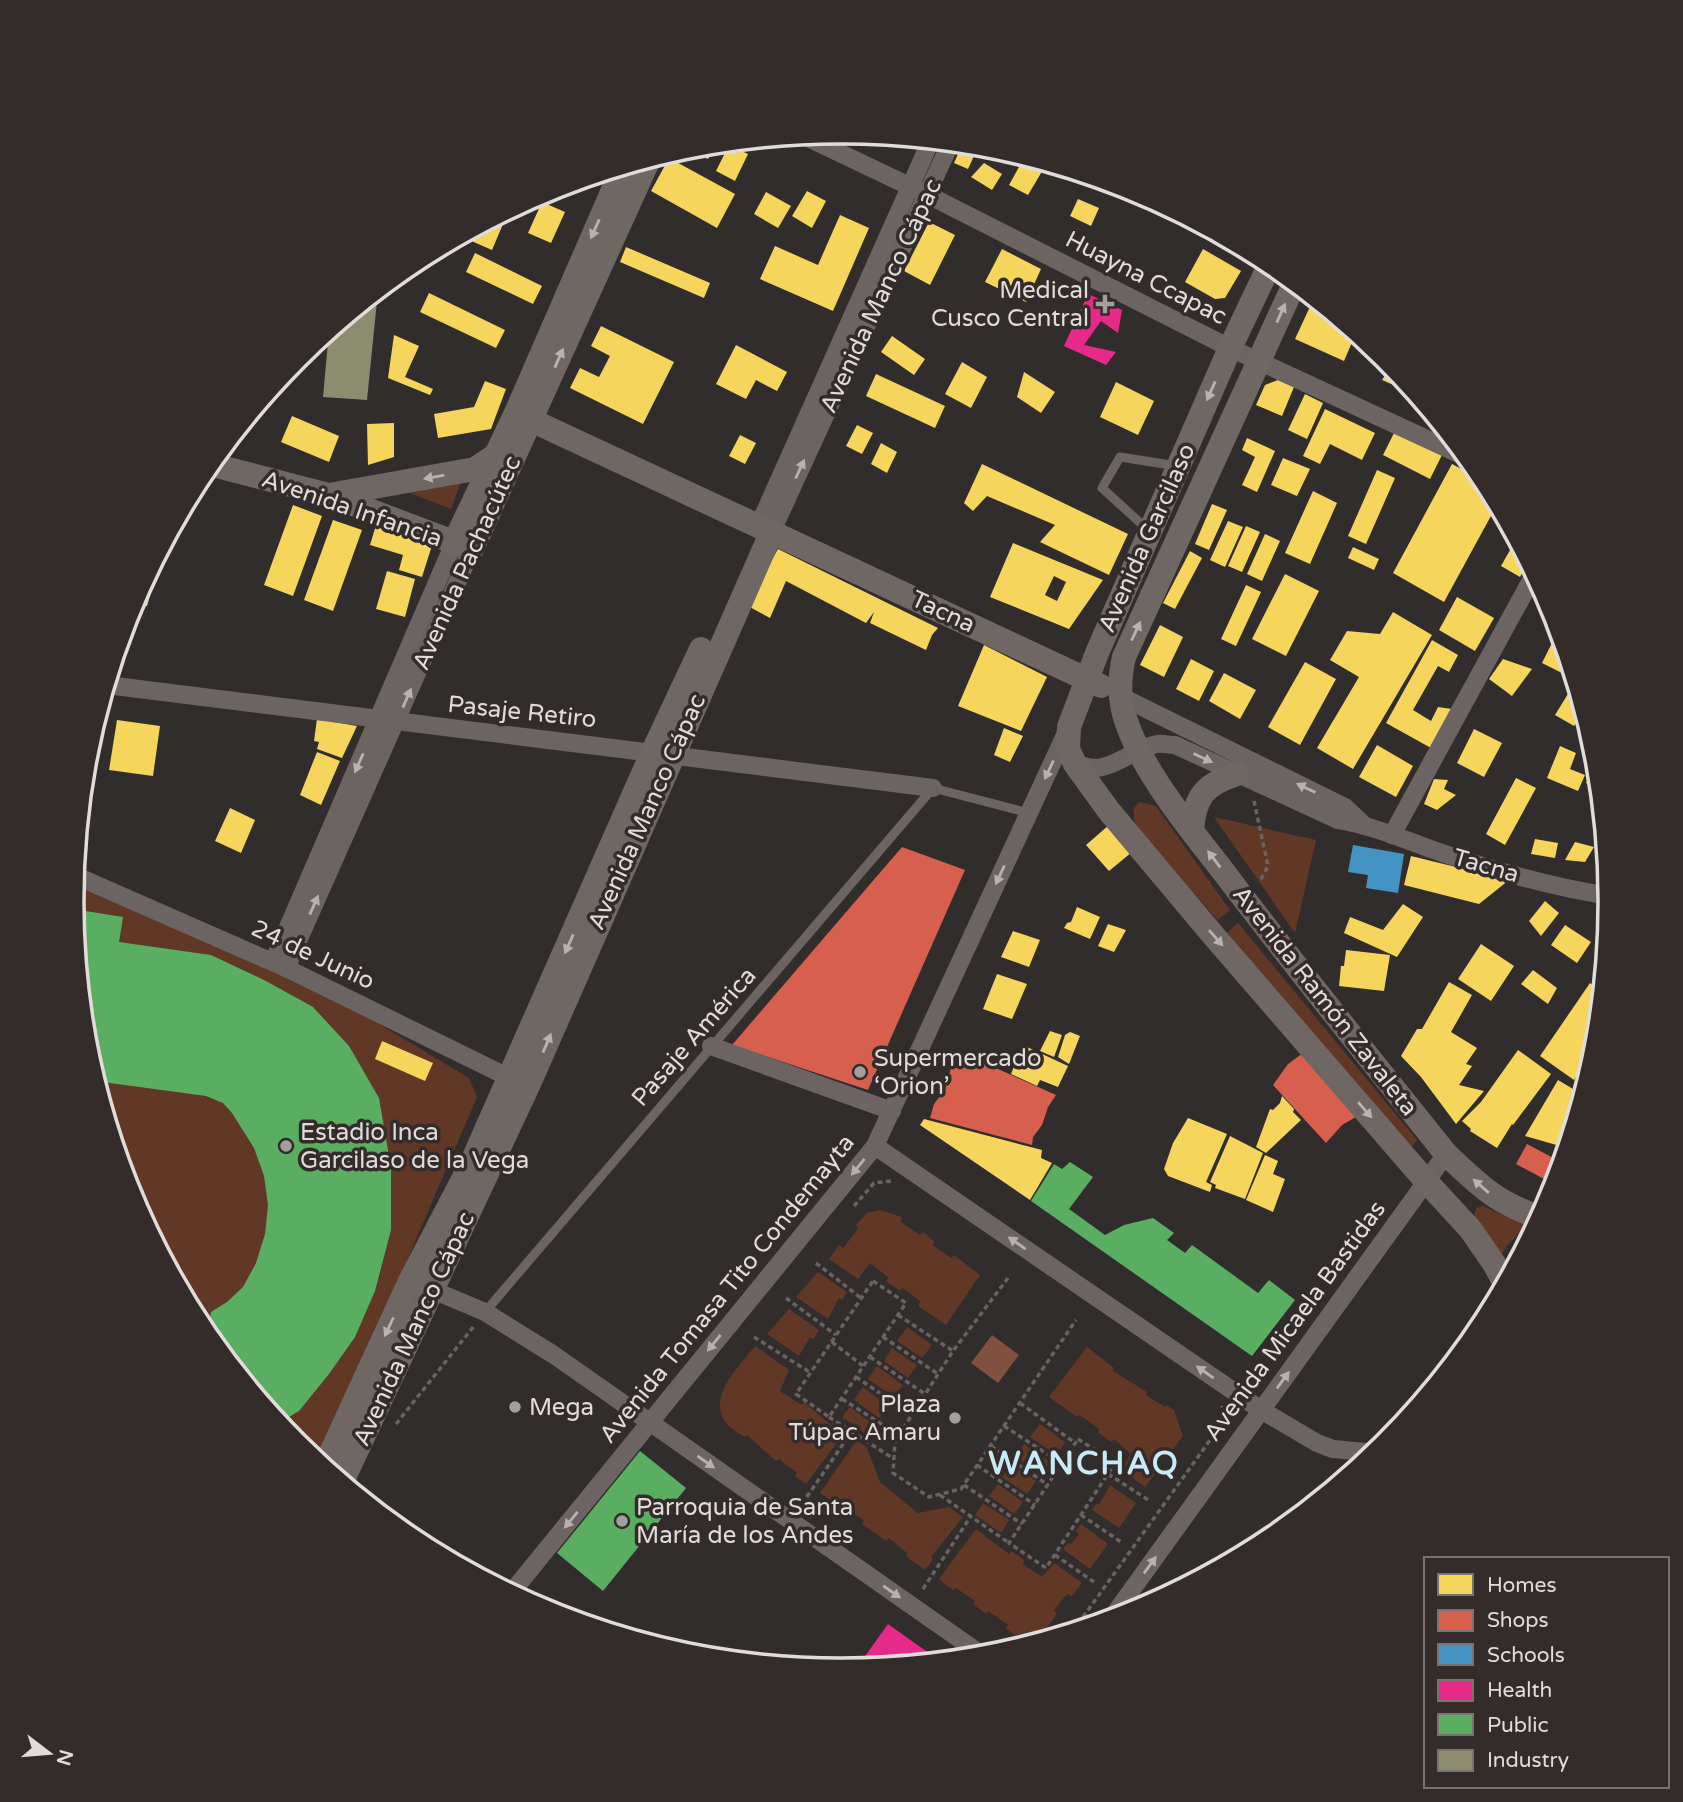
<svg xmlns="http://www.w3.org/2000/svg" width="1683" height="1802" font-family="'Varela Round',sans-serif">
<rect width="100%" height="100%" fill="#312d2c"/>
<g fill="#613726">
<polygon points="461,482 451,509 410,493"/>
<polygon points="1139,802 1156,806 1230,910 1218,920 1141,835 1134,820 1134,808"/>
<polygon points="1214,817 1316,840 1295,933"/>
<polygon points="74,879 326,992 469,1078 477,1097 320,1464 297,1445 201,1328 130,1195 86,1051 72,901"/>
<polygon points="1238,923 1417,1140 1407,1152 1227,933"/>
<polygon points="1483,1206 1526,1225 1507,1246 1499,1259 1474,1217 1476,1208"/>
<polygon points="880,1210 902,1217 901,1222 920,1235 923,1232 934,1241 933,1245 951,1258 954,1255 980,1275 946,1325 918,1306 920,1301 903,1288 900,1291 886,1281 888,1277 870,1263 858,1279 829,1259 839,1245 843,1248 858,1229 856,1225 867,1213"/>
<polygon points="818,1272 847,1292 842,1300 839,1298 828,1319 796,1297"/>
<polygon points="789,1309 819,1330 813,1339 810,1337 799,1356 767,1334"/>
<polygon points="907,1327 932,1345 922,1358 897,1341"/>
<path d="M755,1346l34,24 -9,21 22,14 2,-3 27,23 2,-2 12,9 -39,52 -11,-8 2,-3 -18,-14 -3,2 -29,-26 -2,2c-6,-4 -14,-8 -18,-13 -22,-27 13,-58 28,-78z"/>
<polygon points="1087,1347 1114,1368 1113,1371 1147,1392 1146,1395 1165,1407 1166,1405 1174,1410 1183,1436 1168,1456 1165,1455 1153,1472 1155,1474 1145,1487 1121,1469 1131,1454 1114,1439 1111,1442 1099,1433 1099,1429 1080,1415 1077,1417 1049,1397"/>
<polygon points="892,1348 917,1365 908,1378 884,1361"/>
<polygon points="877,1366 903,1385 894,1397 868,1379"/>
<polygon points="863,1387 888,1406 879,1418 854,1400"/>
<polygon points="850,1407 874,1425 867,1435 842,1417"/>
<polygon points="1040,1424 1065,1442 1056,1455 1030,1437"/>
<polygon points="857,1440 867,1448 880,1482 918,1513 949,1507 963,1517 931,1557 933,1560 925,1570 906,1556 907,1553 889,1538 886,1541 862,1524 864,1521 847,1508 844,1510 820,1493"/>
<polygon points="1024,1444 1050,1462 1041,1475 1016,1457"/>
<polygon points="1010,1464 1036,1481 1027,1494 1002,1477"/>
<polygon points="998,1484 1023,1502 1014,1514 989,1496"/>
<polygon points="1110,1485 1136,1503 1119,1528 1092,1510 1097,1503 1099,1505"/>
<polygon points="983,1503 1009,1520 1001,1533 975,1515"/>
<polygon points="1081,1524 1108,1544 1090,1569 1063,1549 1068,1543 1071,1544 1079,1534 1076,1531"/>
<polygon points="976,1529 1009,1554 1011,1551 1024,1560 1023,1564 1042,1577 1054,1563 1082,1583 1072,1596 1067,1594 1054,1610 1057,1614 1046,1629 1015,1635 1005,1628 1008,1625 988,1611 986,1614 973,1604 975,1601 956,1588 953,1590 939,1579"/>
</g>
<polygon fill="#81503f" points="992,1335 1019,1355 998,1383 971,1363"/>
<g fill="#f6d55c" fill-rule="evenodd">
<polygon points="870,134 898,137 898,138 882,140"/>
<polygon points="963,143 979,145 968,169 954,163"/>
<polygon points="716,144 708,159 684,148 692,146"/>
<polygon points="729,145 748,154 735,181 716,171"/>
<polygon points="1025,156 1047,163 1028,195 1009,185"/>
<polygon points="669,158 735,194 717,228 651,191"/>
<polygon points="984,163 1002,174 992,190 971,177"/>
<polygon points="807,191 826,201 812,228 792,216"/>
<polygon points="766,192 791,206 778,228 754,214"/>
<polygon points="1078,199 1099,208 1091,226 1070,216"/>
<polygon points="542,202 565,212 551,243 528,233"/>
<polygon points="509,210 492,250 460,236 466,233"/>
<polygon points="1179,213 1244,247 1242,251 1177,217"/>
<polygon points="840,215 869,228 833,311 760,279 775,246 818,265"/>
<polygon points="929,222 955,235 930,285 904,271"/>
<polygon points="626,247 710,283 704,298 620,262"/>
<polygon points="1002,249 1041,269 1026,302 985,282"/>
<polygon points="1203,249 1241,271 1225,298 1215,299 1185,282"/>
<polygon points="475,253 542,286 533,304 466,272"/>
<polygon points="429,293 505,330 496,348 420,312"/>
<polygon points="1314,298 1334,314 1332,319 1356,333 1344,361 1295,339"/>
<polygon points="601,326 674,362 643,424 570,388 580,368 599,377 610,356 591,346"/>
<polygon points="394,335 419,346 405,377 433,389 430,395 388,378"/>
<polygon points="892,336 925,359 914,375 881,352"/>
<polygon points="736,345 787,372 777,391 756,380 746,399 716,384"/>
<polygon points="962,362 987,377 971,408 945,394"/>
<polygon points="1392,364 1417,395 1382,380"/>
<polygon points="1024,372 1055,392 1041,413 1017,397"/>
<polygon points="876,374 945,406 935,428 866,396"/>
<polygon points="1278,380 1294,387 1282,416 1256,405 1265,385"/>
<polygon points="485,381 506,389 491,429 438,438 434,414 474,407"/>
<polygon points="1116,382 1154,401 1138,435 1100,417"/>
<polygon points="1305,394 1323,403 1307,439 1288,430"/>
<polygon points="1325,409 1375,433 1362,460 1330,444 1320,464 1303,456"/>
<polygon points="292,416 339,436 329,462 281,442"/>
<polygon points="394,423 394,457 368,465 367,424"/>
<polygon points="857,425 873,433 862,454 846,446"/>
<polygon points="1395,431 1442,455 1430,479 1383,455"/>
<polygon points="740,435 756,443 745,464 729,456"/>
<polygon points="1247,438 1275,451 1257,492 1242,485 1255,457 1242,450"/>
<polygon points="881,443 897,452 887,473 871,464"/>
<polygon points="1283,458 1310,469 1297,496 1271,485"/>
<polygon points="982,464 1128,534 1109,575 1040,542 1055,525 987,496 973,511 964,503"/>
<polygon points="1452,464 1486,482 1498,503 1444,602 1393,573"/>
<polygon points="1377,470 1395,478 1366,544 1348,536"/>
<polygon points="1313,491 1337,503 1310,564 1285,553"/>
<polygon points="1212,504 1227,510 1209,550 1195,544"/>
<polygon points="293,505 322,516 293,596 264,585"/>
<polygon points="333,520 362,530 333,611 304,600"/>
<polygon points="1228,521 1243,527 1225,567 1210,560"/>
<polygon points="377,522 434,539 422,577 399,570 403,555 370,545"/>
<polygon points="1246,526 1260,532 1242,572 1228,566"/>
<polygon points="1265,534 1280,541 1262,581 1247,574"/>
<path d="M1013,543l90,37 -34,49 -79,-32zM1054,576l12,6 -9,19 -12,-6z"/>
<polygon points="1514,543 1521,547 1529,562 1520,577 1501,566"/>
<polygon points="1353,547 1379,559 1374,570 1348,558"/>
<polygon points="778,549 938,628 932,635 926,650 870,623 874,612 866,623 786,581 770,618 746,605"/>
<polygon points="1190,551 1202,558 1175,609 1163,603"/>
<polygon points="159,552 162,553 147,606 133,602"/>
<polygon points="387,571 415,579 405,617 376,609"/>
<polygon points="1285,574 1319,591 1286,656 1252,639"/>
<polygon points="1246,585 1261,592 1236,646 1221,639"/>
<polygon points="1457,597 1494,618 1475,651 1439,630"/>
<polygon points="1393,612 1432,635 1353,769 1317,748 1359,677 1330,660 1347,631 1380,634"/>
<polygon points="1160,625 1183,637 1164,677 1140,665"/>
<polygon points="1555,637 1563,641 1572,669 1568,676 1542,663"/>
<polygon points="1432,640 1458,655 1449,672 1438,666 1413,710 1431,721 1438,707 1452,709 1431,748 1386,723"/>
<polygon points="984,645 1047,677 1021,731 958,706"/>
<polygon points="1191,659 1214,671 1199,701 1176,689"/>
<polygon points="1503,659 1532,669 1512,696 1489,679"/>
<polygon points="1305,662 1336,679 1300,745 1268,727"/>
<polygon points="1224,673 1256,690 1240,719 1209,701"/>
<polygon points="1571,689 1579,693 1584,710 1574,726 1555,715"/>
<polygon points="317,719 357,726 342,758 317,749 319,742 314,741"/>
<polygon points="117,720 160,726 153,776 109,770"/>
<polygon points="1004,728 1023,736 1010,762 994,755"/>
<polygon points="1474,729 1502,743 1484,777 1457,763"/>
<polygon points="1377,745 1413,766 1396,797 1359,777"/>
<polygon points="1560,746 1576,753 1570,769 1585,775 1578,791 1547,778"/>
<polygon points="317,752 340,761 321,805 300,795"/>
<polygon points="1598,762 1600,783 1597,789 1586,783"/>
<polygon points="1516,778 1536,788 1505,845 1486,834"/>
<polygon points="1434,779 1448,780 1444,789 1456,795 1437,810 1424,804"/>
<polygon points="230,808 255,820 241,853 215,841"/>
<polygon points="1109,825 1132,852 1109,871 1086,845"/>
<polygon points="1535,839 1558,843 1555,858 1531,854"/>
<polygon points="1575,842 1594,847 1585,862 1565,860"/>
<polygon points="1411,856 1509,880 1479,904 1404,885"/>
<polygon points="1545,901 1559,913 1541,936 1529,921"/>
<polygon points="1403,904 1423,917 1397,957 1344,933 1350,917 1383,930"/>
<polygon points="1077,907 1100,917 1090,939 1064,928 1067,923 1071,922"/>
<polygon points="1108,924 1126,930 1114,952 1098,946"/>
<polygon points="1565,925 1591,942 1577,963 1551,945"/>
<polygon points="1013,931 1040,940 1029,967 1001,957"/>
<polygon points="1481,944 1514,966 1491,1001 1458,979"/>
<polygon points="1346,950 1390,955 1384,991 1339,986 1341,966 1344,966"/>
<polygon points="1533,970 1557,988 1548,1004 1521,984"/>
<polygon points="997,974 1027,984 1012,1019 983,1009"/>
<polygon points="1449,982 1472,995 1451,1032 1477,1048 1466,1064 1472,1066 1459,1085 1484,1091 1456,1124 1421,1077 1401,1056 1417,1029 1422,1029"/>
<polygon points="1590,983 1602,992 1597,1046 1574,1080 1540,1056"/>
<polygon points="1050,1031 1062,1035 1054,1057 1040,1051"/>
<polygon points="1070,1032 1080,1036 1069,1064 1058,1057 1065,1035"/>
<polygon points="382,1041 433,1063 425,1081 375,1059"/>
<polygon points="1027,1047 1068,1066 1058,1087 1040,1080 1037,1086 1011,1074 1015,1064 1018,1065"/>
<polygon points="1518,1050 1551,1074 1513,1125 1512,1124 1497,1148 1470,1131 1471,1129 1462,1121 1481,1102"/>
<polygon points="1558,1080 1583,1095 1576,1119 1560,1146 1525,1136"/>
<polygon points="1282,1096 1294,1109 1293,1112 1301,1120 1266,1153 1256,1147 1270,1109 1273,1110 1280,1103"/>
<polygon points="1188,1118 1227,1134 1206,1182 1212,1185 1210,1192 1168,1176 1164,1169 1173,1143"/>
<polygon points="924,1119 1042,1150 1041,1158 1052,1163 1030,1200 920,1125"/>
<polygon points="1230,1136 1263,1153 1245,1199 1215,1188 1216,1185 1210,1182"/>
<polygon points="1265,1155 1278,1161 1273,1174 1285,1179 1273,1212 1246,1200"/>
</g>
<g fill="#d6604d">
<polygon points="902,847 965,870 868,1090 732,1045"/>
<polygon points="1306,1051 1361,1114 1342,1125 1326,1143 1273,1085 1288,1064"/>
<polygon points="962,1053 1056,1095 1048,1107 1042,1125 1033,1137 1032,1145 930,1118 934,1104 945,1090 951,1068"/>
<polygon points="1527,1144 1557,1160 1546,1180 1516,1164"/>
</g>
<polygon fill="#4393c3" points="1353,845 1404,854 1398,893 1366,888 1368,875 1348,872"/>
<g fill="#e7298a">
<polygon points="1088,294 1122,310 1118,333 1101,321 1084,345 1116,352 1106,365 1064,346"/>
<polygon points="888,1624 940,1661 856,1669"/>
</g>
<g fill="#5aae61">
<polygon points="73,909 123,917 119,942 211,955 264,980 313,1007 349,1046 379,1098 391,1168 391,1230 375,1291 355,1337 329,1374 299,1411 279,1423 204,1332 209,1326 211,1312 227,1302 243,1287 256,1263 265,1234 268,1205 264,1176 254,1148 232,1113 223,1103 206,1096 95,1081 86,1051"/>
<polygon points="1070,1162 1093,1177 1069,1209 1105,1235 1124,1225 1153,1218 1174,1233 1167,1240 1185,1253 1192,1245 1258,1293 1269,1280 1295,1300 1252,1356 1031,1201 1054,1164 1062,1169"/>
<polygon points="640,1451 686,1488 603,1591 557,1553"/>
</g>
<polygon fill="#8c8c6e" points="378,291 367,400 323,397 329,331"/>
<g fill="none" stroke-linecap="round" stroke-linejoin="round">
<g stroke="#686361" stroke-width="3.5" stroke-dasharray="5 3.5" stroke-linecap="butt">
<polyline points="1254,801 1268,866 1260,881"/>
<polyline points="854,1206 874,1183 891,1181"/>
<polyline points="816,1263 861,1298"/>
<polyline points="1008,1278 953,1351 895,1441 893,1473 929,1497 961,1489 1076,1320"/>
<polygon points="873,1281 906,1303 829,1417 796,1394"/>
<polyline points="786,1298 836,1335"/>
<polyline points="898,1315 953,1351"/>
<polyline points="754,1337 811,1373"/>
<polyline points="883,1337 938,1374"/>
<polyline points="832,1342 863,1366"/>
<polyline points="870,1357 925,1394"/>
<polyline points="856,1377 912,1415"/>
<polyline points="842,1399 899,1435"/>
<polyline points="1020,1403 1075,1443"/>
<polyline points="829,1417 894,1459"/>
<polyline points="396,1424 474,1326"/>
<polyline points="1004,1426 1061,1463"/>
<polygon points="1078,1439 1115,1463 1046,1568 1009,1543"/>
<polyline points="991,1446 1048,1485"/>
<polyline points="977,1465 1035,1505"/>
<polyline points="1108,1474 1150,1501"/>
<polyline points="964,1485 1022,1524"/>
<polyline points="940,1495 1009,1543"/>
<polyline points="802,1504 852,1431"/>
<polyline points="1081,1515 1121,1542"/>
<polyline points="1055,1555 1094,1582"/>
<polyline points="923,1589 971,1516"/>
<polyline points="1073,1631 1223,1422 1222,1406"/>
</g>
<g stroke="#6c6462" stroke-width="9">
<polyline points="1147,529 1102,488 1120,457 1177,466"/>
<polyline points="485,1312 933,788 1029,813"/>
</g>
<g stroke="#6c6462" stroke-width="18">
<polyline points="802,135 928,195 1230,348 1470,459"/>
<polyline points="759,525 931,140"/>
<polyline points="772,531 951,142"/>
<path d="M107,685c275,36 551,67 826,103"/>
<polyline points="1120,696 1345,807 1363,824"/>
<path d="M1072,759c29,25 57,-10 85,-15 6,-1 12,1 18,1l163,75c37,6 69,21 104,33 55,18 112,35 169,43"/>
<polyline points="1392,835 1535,573"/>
<polyline points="74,875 286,968 518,1082"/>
<polyline points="273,962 454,543"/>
<polyline points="286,968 472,549"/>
<polyline points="711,1046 892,1111"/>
<polyline points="875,1146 1261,1410 1317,1443 1333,1449 1377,1453"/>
<polyline points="423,1286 485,1312 554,1355 985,1657"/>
<polyline points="511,1593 875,1146 1066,733"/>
<polyline points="1110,1620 1446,1154"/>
</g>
<g stroke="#6e6763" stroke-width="24">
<polyline points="1271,262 1230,348 1097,653 1069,727 1068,749 1075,764 1109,811 1213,935 1425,1180 1471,1230 1495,1265 1505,1284"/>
<path d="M1295,282l-171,375c-6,26 -5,48 5,72 19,50 64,103 97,146 71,94 146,186 220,279 34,32 49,48 95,64"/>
<polyline points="518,414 1101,686"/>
<polyline points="209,464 329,495 472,549 649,159"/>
<polyline points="329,495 475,469 496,455"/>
<polyline points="454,543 516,413 623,167"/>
<path d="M1192,831c2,-34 13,-47 45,-57"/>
<polyline points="324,1468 410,1281 471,1164 653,751 701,649"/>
<polyline points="342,1482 528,1086 772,531"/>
</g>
</g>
<defs><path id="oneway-solid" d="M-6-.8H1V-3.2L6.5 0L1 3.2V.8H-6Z" transform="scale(1.75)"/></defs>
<g fill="#b8b3b0">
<use href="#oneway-solid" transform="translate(595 229) rotate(114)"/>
<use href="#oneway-solid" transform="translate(1281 313) rotate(-66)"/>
<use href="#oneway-solid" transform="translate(559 358) rotate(-66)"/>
<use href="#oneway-solid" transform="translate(1211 391) rotate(114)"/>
<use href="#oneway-solid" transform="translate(434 477) rotate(170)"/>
<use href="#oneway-solid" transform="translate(1136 631) rotate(-65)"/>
<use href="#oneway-solid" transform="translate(1214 859) rotate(-127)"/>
<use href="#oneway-solid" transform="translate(1216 938) rotate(49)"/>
<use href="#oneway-solid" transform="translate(569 944) rotate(114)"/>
<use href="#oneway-solid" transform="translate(547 1043) rotate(-67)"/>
<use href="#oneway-solid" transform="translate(1365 1110) rotate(49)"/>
<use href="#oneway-solid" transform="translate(1481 1186) rotate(-139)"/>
<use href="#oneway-solid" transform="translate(389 1327) rotate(115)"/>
</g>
<g fill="#b7b2b0">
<use href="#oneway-solid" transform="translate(800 469) rotate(-65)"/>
<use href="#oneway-solid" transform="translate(407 698) rotate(-66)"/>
<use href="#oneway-solid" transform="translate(1203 758) rotate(25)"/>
<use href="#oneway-solid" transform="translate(359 763) rotate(114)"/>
<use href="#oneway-solid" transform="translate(1049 770) rotate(115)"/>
<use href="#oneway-solid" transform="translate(1306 788) rotate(-154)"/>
<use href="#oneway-solid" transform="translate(1000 875) rotate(115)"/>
<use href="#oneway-solid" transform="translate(314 905) rotate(-66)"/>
<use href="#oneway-solid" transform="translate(858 1167) rotate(129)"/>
<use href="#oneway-solid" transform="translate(1017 1243) rotate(-145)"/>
<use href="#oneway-solid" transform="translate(714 1343) rotate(129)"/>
<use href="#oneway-solid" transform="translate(1205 1372) rotate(-145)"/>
<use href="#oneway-solid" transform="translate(1283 1380) rotate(-54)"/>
<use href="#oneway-solid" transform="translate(706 1462) rotate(35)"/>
<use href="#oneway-solid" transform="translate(571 1520) rotate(129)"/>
<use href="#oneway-solid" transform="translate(1150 1565) rotate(-54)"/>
<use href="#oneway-solid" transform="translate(892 1592) rotate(35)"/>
</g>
<g fill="#a39f9d" stroke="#332c2a" stroke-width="2.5">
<path d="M1101.5 293.5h7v7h7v7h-7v7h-7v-7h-7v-7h7z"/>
<circle cx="860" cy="1072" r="7"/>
<circle cx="286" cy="1146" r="7"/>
<circle cx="515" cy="1407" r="7"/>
<circle cx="955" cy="1418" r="7"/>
<circle cx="622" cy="1521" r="7"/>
</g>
<g text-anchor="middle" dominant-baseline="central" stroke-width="7" stroke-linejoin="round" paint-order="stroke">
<g font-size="24" fill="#e0dcda" stroke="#332c2a">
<text transform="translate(1146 278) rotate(27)">Huayna Ccapac</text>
<text transform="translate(881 296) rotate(-65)">Avenida Manco Cápac</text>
<text transform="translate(352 509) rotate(19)">Avenida Infancia</text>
<text transform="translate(1147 538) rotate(-66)">Avenida Garcilaso</text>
<text transform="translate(467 563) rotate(-66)">Avenida Pachacútec</text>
<text transform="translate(943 612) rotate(25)">Tacna</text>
<text transform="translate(522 712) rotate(6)">Pasaje Retiro</text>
<text transform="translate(647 812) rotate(-66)">Avenida Manco Cápac</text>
<text transform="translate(1486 866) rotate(16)">Tacna</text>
<text transform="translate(313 955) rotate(25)">24 de Junio</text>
<text transform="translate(1325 1001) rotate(52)">Avenida Ramón Zavaleta</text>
<text transform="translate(694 1037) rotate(-49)">Pasaje América</text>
<text transform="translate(727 1289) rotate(-51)">Avenida Tomasa Tito Condemayta</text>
<text transform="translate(1295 1321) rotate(-54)">Avenida Micaela Bastidas</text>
<text transform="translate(414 1329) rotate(-65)">Avenida Manco Cápac</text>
</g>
<g font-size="24" fill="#e0dcda" stroke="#332c2a" text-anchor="start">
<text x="1089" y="290" text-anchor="end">Medical<tspan x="1089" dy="28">Cusco Central</tspan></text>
<text x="874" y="1058">Supermercado<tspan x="874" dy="28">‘Orion’</tspan></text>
<text x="300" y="1132">Estadio Inca<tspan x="300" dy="28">Garcilaso de la Vega</tspan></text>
<text x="941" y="1404" text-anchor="end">Plaza<tspan x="941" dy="28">Túpac Amaru</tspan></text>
<text x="529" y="1407">Mega</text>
<text x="636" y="1507">Parroquia de Santa<tspan x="636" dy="28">María de los Andes</tspan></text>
</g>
<g font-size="32" font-weight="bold" letter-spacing="2" fill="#c7eaf6" stroke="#332c2a">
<text x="1084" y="1464">WANCHAQ</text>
</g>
</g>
<path d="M0 0H1683V1802H0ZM84 901a757 757 0 1 1 1514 0a757 757 0 1 1-1514 0Z" fill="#332c2a" fill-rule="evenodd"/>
<path fill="none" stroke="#e0dcda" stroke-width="3.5" d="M84 901a757 757 0 1 1 1514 0a757 757 0 1 1-1514 0Z"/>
<rect x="1424" y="1557" width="245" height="231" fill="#332c2a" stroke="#787270" stroke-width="2"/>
<rect x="1438" y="1574" width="35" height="21" fill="#f6d55c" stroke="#787270" stroke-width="2"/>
<text x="1487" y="1592" font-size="21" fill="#e0dcda">Homes</text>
<rect x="1438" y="1610" width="35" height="21" fill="#d6604d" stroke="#787270" stroke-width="2"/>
<text x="1487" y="1627" font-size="21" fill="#e0dcda">Shops</text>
<rect x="1438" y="1644" width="35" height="21" fill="#4393c3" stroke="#787270" stroke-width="2"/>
<text x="1487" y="1662" font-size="21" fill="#e0dcda">Schools</text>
<rect x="1438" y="1680" width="35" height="21" fill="#e7298a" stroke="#787270" stroke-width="2"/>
<text x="1487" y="1697" font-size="21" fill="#e0dcda">Health</text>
<rect x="1438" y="1714" width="35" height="21" fill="#5aae61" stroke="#787270" stroke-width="2"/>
<text x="1487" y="1732" font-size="21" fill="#e0dcda">Public</text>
<rect x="1438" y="1750" width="35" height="21" fill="#8c8c6e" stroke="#787270" stroke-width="2"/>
<text x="1487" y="1767" font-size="21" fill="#e0dcda">Industry</text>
<g transform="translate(49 1753) rotate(106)" stroke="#332c2a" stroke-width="5" paint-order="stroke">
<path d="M0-5L12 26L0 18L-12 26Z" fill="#e0dcda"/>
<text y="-10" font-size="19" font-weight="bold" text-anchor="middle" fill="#e0dcda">N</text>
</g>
</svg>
